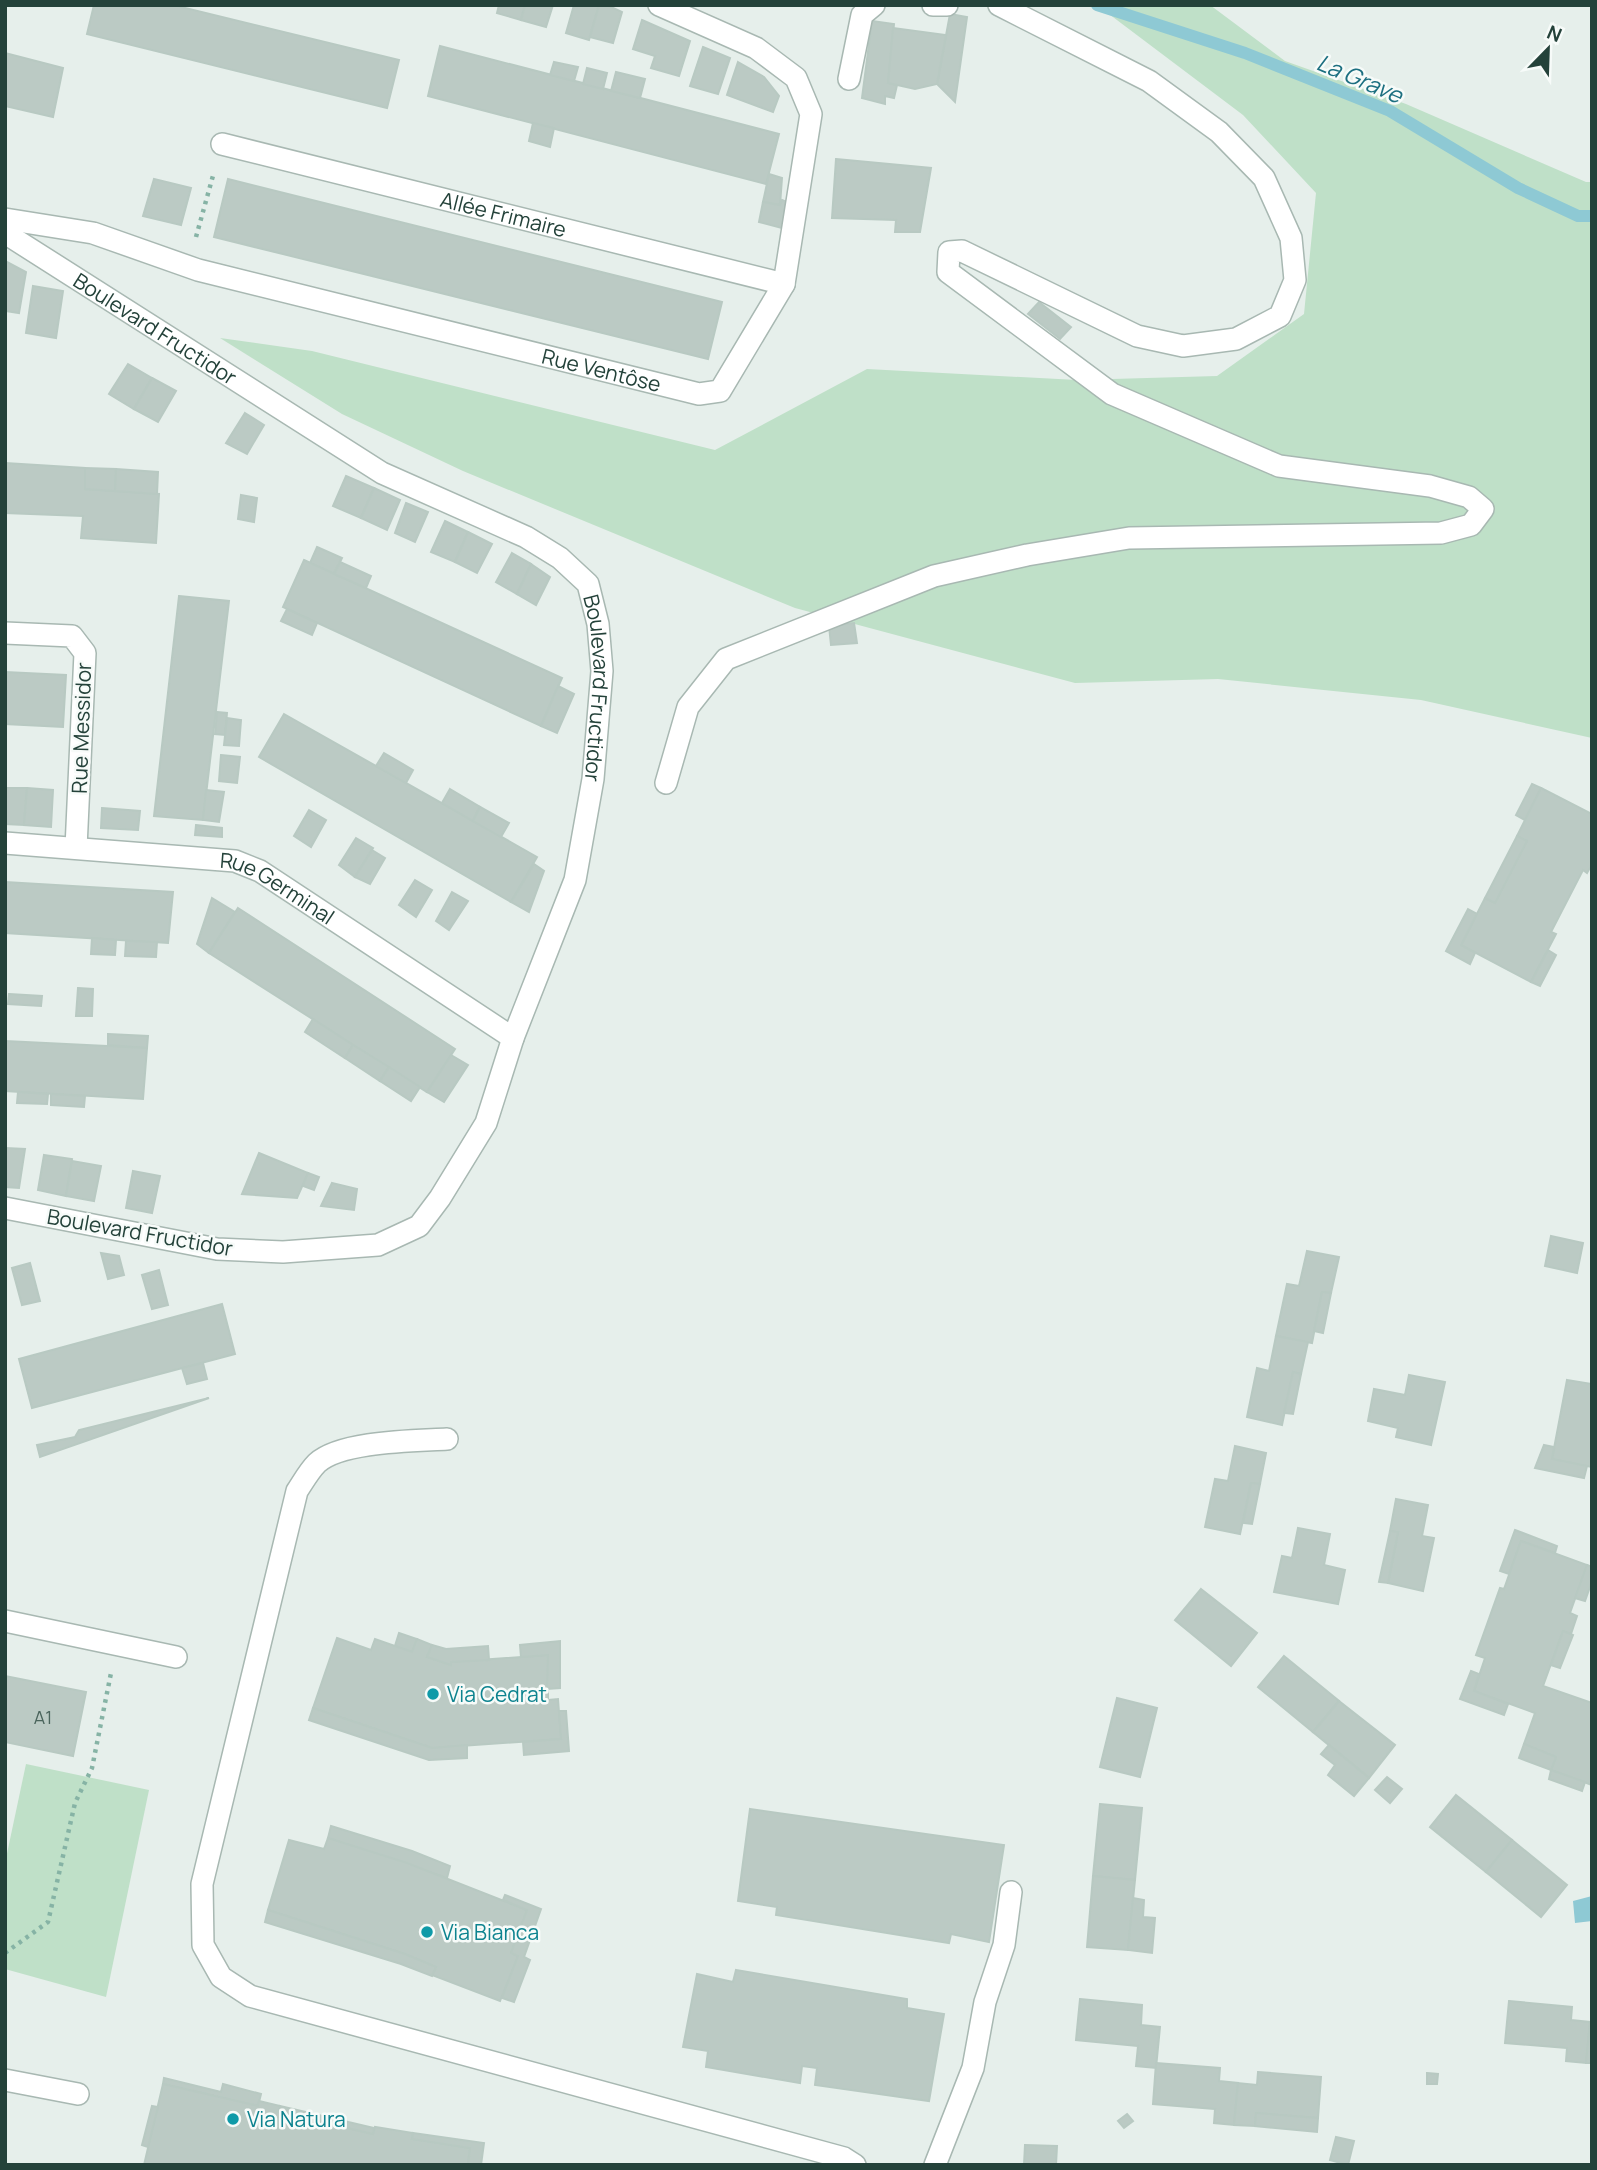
<svg xmlns="http://www.w3.org/2000/svg" width="1597" height="2170" font-family="Manrope,sans-serif">
<rect width="100%" height="100%" fill="#e6efeb"/>
<g fill="#bfe0c8">
<polygon points="1097,5 1210,5 1285,61 1406,104 1586,182 1592,182 1592,738 1421,700 1218,679 1075,683 795,608 463,471 342,414 220,338 312,351 715,450 867,369 1077,380 1217,376 1304,314 1316,193 1243,115"/>
<polygon points="26,1764 149,1790 106,1997 5,1969 5,1863"/>
</g>
<polygon fill="#8ec9d4" points="1592,1896 1592,1921 1575,1923 1573,1901"/>
<g fill="none" stroke-linecap="round" stroke-linejoin="round">
<polyline stroke="#8ec9d4" stroke-width="12" points="1097,5 1245,53 1390,111 1518,188 1578,216 1592,216"/>
</g>
<g fill="#bbcac4" stroke="#b8c9c2" stroke-width="2">
<polygon points="94,5 173,5 399,60 387,108 87,34"/>
<polygon points="499,5 525,5 521,20 497,13"/>
<polygon points="525,5 553,5 546,27 521,20"/>
<polygon points="574,5 599,5 589,40 566,33"/>
<polygon points="599,5 607,5 622,12 613,43 590,37"/>
<polygon points="950,14 967,17 955,102 937,84"/>
<polygon points="642,20 690,41 679,76 651,68 655,56 633,49"/>
<polygon points="872,21 894,24 888,83 897,85 894,98 885,96 885,104 862,98"/>
<polygon points="893,28 946,35 937,84 915,89 888,83"/>
<polygon points="440,46 779,134 766,184 428,96"/>
<polygon points="703,47 730,58 718,94 690,86"/>
<polygon points="5,53 63,68 53,117 5,106"/>
<polygon points="554,62 578,67 574,81 550,75"/>
<polygon points="738,62 764,77 779,96 773,112 727,95"/>
<polygon points="587,68 607,73 603,89 583,84"/>
<polygon points="616,72 645,79 640,98 611,91"/>
<polygon points="533,123 554,128 550,147 529,141"/>
<polygon points="836,159 931,168 920,232 895,232 896,220 832,218"/>
<polygon points="769,174 782,178 780,205 763,202"/>
<polygon points="154,179 191,188 181,225 143,216"/>
<polygon points="228,179 722,302 708,359 214,237"/>
<polygon points="782,200 787,202 782,228 759,222 763,202 780,205"/>
<polygon points="5,261 26,272 19,313 5,311"/>
<polygon points="33,286 63,291 56,338 26,333"/>
<polygon points="1039,302 1071,327 1060,339 1028,314"/>
<polygon points="128,364 152,378 134,409 109,394"/>
<polygon points="152,378 176,391 158,422 134,409"/>
<polygon points="245,413 264,425 247,454 226,443"/>
<polygon points="5,463 85,468 85,489 159,494 156,543 81,538 83,516 5,513"/>
<polygon points="85,468 116,469 115,491 85,489"/>
<polygon points="116,469 158,472 157,494 115,491"/>
<polygon points="346,476 374,488 361,518 333,506"/>
<polygon points="374,488 400,500 387,530 361,518"/>
<polygon points="241,495 257,498 254,522 238,519"/>
<polygon points="406,503 428,512 415,542 395,533"/>
<polygon points="445,521 468,532 455,562 431,552"/>
<polygon points="468,532 492,544 477,573 455,562"/>
<polygon points="317,547 342,558 334,574 310,563"/>
<polygon points="512,553 531,564 517,594 496,582"/>
<polygon points="304,560 562,678 541,726 283,607"/>
<polygon points="340,562 371,576 366,588 334,574"/>
<polygon points="531,564 550,577 536,605 517,594"/>
<polygon points="179,596 229,601 203,820 154,816"/>
<polygon points="287,609 317,623 312,635 281,621"/>
<polygon points="854,623 857,643 831,645 829,626"/>
<polygon points="5,672 66,675 63,727 5,724"/>
<polygon points="558,686 574,694 557,733 541,726"/>
<polygon points="217,712 227,713 225,735 215,734"/>
<polygon points="284,714 537,857 511,902 259,757"/>
<polygon points="227,718 241,720 239,746 224,745"/>
<polygon points="384,753 413,770 406,783 376,766"/>
<polygon points="221,755 240,757 237,783 219,781"/>
<polygon points="1532,784 1541,788 1525,820 1516,815"/>
<polygon points="5,788 27,788 24,825 5,824"/>
<polygon points="27,788 53,790 51,827 24,825"/>
<polygon points="1541,788 1592,814 1592,864 1587,873 1583,870 1551,932 1556,934 1531,982 1461,945 1485,898 1495,903 1527,841 1517,836"/>
<polygon points="450,789 480,807 473,821 442,803"/>
<polygon points="206,790 224,792 219,822 203,820"/>
<polygon points="480,807 509,823 501,837 473,821"/>
<polygon points="102,808 140,811 138,830 101,828"/>
<polygon points="309,810 326,820 311,847 294,836"/>
<polygon points="196,825 222,828 222,837 195,835"/>
<polygon points="1517,836 1527,841 1495,903 1485,898"/>
<polygon points="356,838 373,848 355,877 339,865"/>
<polygon points="372,850 385,858 370,884 355,877"/>
<polygon points="534,864 544,871 529,912 511,902"/>
<polygon points="415,880 432,890 416,917 399,905"/>
<polygon points="5,882 173,892 168,943 5,933"/>
<polygon points="452,892 468,901 449,930 436,921"/>
<polygon points="212,898 235,912 209,953 197,944"/>
<polygon points="238,908 455,1049 427,1092 209,953"/>
<polygon points="1468,909 1477,914 1461,945 1475,953 1470,964 1446,951"/>
<polygon points="92,938 116,940 115,955 91,954"/>
<polygon points="126,941 157,942 156,957 125,956"/>
<polygon points="1548,950 1556,955 1540,986 1531,982"/>
<polygon points="78,988 93,989 92,1016 76,1016"/>
<polygon points="9,994 42,996 41,1006 8,1004"/>
<polygon points="313,1019 353,1045 345,1058 305,1032"/>
<polygon points="108,1034 148,1036 147,1048 108,1045"/>
<polygon points="5,1041 147,1048 143,1099 5,1091"/>
<polygon points="353,1045 389,1067 380,1081 345,1058"/>
<polygon points="451,1055 468,1065 444,1102 427,1092"/>
<polygon points="389,1067 420,1087 411,1101 380,1081"/>
<polygon points="18,1092 48,1094 47,1104 17,1103"/>
<polygon points="51,1094 85,1096 84,1107 51,1105"/>
<polygon points="5,1148 25,1149 19,1188 5,1187"/>
<polygon points="259,1153 308,1173 297,1198 242,1194"/>
<polygon points="44,1155 72,1159 66,1196 38,1190"/>
<polygon points="72,1161 101,1166 94,1201 66,1196"/>
<polygon points="133,1171 160,1176 152,1213 126,1208"/>
<polygon points="308,1173 319,1177 314,1190 303,1186"/>
<polygon points="332,1183 357,1189 354,1210 321,1206"/>
<polygon points="1551,1236 1583,1243 1577,1273 1545,1266"/>
<polygon points="1307,1251 1339,1257 1331,1293 1322,1292 1312,1343 1276,1336 1287,1284 1299,1286"/>
<polygon points="101,1253 119,1256 124,1275 108,1279"/>
<polygon points="30,1263 40,1301 22,1305 12,1268"/>
<polygon points="159,1270 168,1305 152,1309 142,1275"/>
<polygon points="1322,1292 1331,1293 1323,1333 1314,1331"/>
<polygon points="222,1304 235,1354 32,1408 19,1359"/>
<polygon points="1276,1336 1308,1342 1301,1374 1293,1372 1282,1425 1247,1417 1257,1368 1269,1371"/>
<polygon points="203,1363 207,1379 187,1384 182,1368"/>
<polygon points="1293,1372 1301,1374 1293,1414 1284,1413"/>
<polygon points="1409,1375 1445,1382 1431,1445 1396,1437 1398,1428 1368,1421 1374,1389 1405,1395"/>
<polygon points="1567,1380 1592,1384 1592,1467 1552,1459"/>
<polygon points="209,1398 40,1457 37,1445 75,1437 79,1430"/>
<polygon points="1544,1445 1554,1447 1552,1459 1587,1466 1584,1478 1535,1468"/>
<polygon points="1235,1446 1266,1453 1260,1484 1251,1483 1240,1534 1205,1527 1215,1479 1228,1481"/>
<polygon points="1251,1483 1260,1484 1252,1524 1243,1523"/>
<polygon points="1396,1499 1428,1505 1422,1536 1434,1538 1423,1591 1388,1583 1398,1532 1390,1531"/>
<polygon points="1298,1528 1330,1534 1324,1565 1345,1570 1338,1604 1274,1592 1282,1556 1292,1558"/>
<polygon points="1515,1530 1557,1546 1555,1553 1521,1541 1509,1574 1500,1571"/>
<polygon points="1390,1531 1398,1532 1388,1583 1379,1582"/>
<polygon points="1521,1541 1587,1565 1570,1613 1577,1616 1571,1634 1563,1631 1543,1686 1592,1703 1592,1785 1551,1770 1556,1757 1524,1744 1535,1713 1474,1691 1485,1658 1476,1655 1500,1588 1504,1589"/>
<polygon points="1587,1565 1592,1567 1592,1581 1585,1601 1575,1598"/>
<polygon points="1201,1589 1257,1633 1231,1666 1175,1620"/>
<polygon points="1563,1631 1573,1635 1560,1668 1551,1665"/>
<polygon points="399,1633 417,1639 412,1652 395,1646"/>
<polygon points="337,1638 371,1650 375,1639 412,1652 417,1639 432,1645 427,1657 451,1665 451,1662 548,1655 548,1700 558,1699 561,1739 432,1748 313,1708"/>
<polygon points="560,1641 560,1688 547,1689 548,1655 521,1657 520,1645"/>
<polygon points="432,1645 446,1649 488,1646 489,1660 451,1662 451,1665 427,1657"/>
<polygon points="1284,1656 1339,1701 1313,1732 1258,1687"/>
<polygon points="1471,1671 1479,1674 1474,1691 1508,1704 1504,1715 1460,1699"/>
<polygon points="5,1676 86,1692 73,1756 5,1742"/>
<polygon points="1117,1698 1157,1708 1140,1777 1100,1767"/>
<polygon points="1339,1701 1395,1745 1369,1778 1313,1732"/>
<polygon points="313,1708 432,1748 467,1745 467,1758 429,1760 309,1720"/>
<polygon points="559,1711 566,1711 569,1751 524,1755 523,1742 561,1739"/>
<polygon points="1524,1744 1556,1757 1551,1770 1519,1758"/>
<polygon points="1329,1745 1369,1778 1354,1796 1328,1775 1335,1765 1321,1754"/>
<polygon points="1551,1770 1585,1782 1582,1791 1549,1779"/>
<polygon points="1387,1777 1402,1789 1390,1803 1375,1790"/>
<polygon points="1456,1795 1512,1840 1486,1872 1430,1827"/>
<polygon points="1100,1804 1142,1808 1135,1880 1093,1876"/>
<polygon points="750,1809 1004,1845 989,1942 951,1934 949,1943 776,1915 777,1907 738,1901"/>
<polygon points="331,1826 412,1851 450,1866 447,1878 328,1838"/>
<polygon points="328,1838 407,1863 527,1910 511,1953 518,1956 500,2001 432,1975 436,1967 405,1954 268,1910 289,1840 324,1849"/>
<polygon points="1512,1840 1567,1885 1541,1917 1486,1872"/>
<polygon points="1093,1876 1135,1880 1128,1950 1087,1947"/>
<polygon points="505,1895 541,1909 524,1957 530,1960 514,2002 502,1998 518,1956 511,1953 527,1910 503,1900"/>
<polygon points="1133,1898 1144,1900 1143,1917 1155,1918 1152,1953 1128,1950"/>
<polygon points="268,1910 405,1954 436,1967 432,1976 401,1964 265,1922"/>
<polygon points="736,1970 907,1999 907,2008 944,2014 929,2101 815,2085 817,2068 802,2066 800,2083 706,2067 708,2051 683,2047 697,1974 733,1982"/>
<polygon points="1080,1999 1142,2005 1141,2025 1160,2027 1156,2068 1136,2066 1138,2046 1076,2040"/>
<polygon points="1509,2001 1572,2007 1571,2020 1590,2022 1586,2063 1566,2061 1567,2048 1505,2043"/>
<polygon points="1590,2022 1592,2022 1592,2063 1586,2063"/>
<polygon points="1156,2063 1220,2068 1219,2081 1238,2083 1234,2125 1214,2123 1215,2109 1153,2104"/>
<polygon points="1258,2072 1321,2077 1318,2118 1256,2113 1255,2126 1234,2125 1238,2083 1257,2085"/>
<polygon points="1427,2073 1438,2074 1437,2084 1427,2084"/>
<polygon points="164,2078 221,2092 223,2084 261,2094 258,2106 163,2084"/>
<polygon points="163,2084 258,2106 259,2101 280,2106 279,2112 373,2134 375,2127 413,2133 412,2139 470,2148 468,2165 144,2165"/>
<polygon points="152,2106 158,2107 148,2147 142,2145"/>
<polygon points="280,2106 374,2128 373,2134 279,2112"/>
<polygon points="1256,2113 1318,2118 1317,2132 1255,2126"/>
<polygon points="1127,2114 1133,2121 1124,2128 1118,2121"/>
<polygon points="413,2133 484,2143 481,2165 468,2165 470,2148 412,2139"/>
<polygon points="1336,2137 1354,2141 1348,2165 1330,2160"/>
<polygon points="1025,2145 1057,2146 1056,2165 1024,2165"/>
</g>
<g fill="none" stroke-linecap="round" stroke-linejoin="round">
<g stroke="#a8b8b2" stroke-width="24">
<g id="minor">
<polyline points="933,5 947,5"/>
<polyline points="849,79 862,15 874,5"/>
<path id="s1" d="M222,144l562,140"/>
<path id="s2" d="M5,219l88,14 105,37 501,124 21,-3 64,-107 27,-170 -15,-36 -40,-30 -97,-43"/>
<path id="s3" d="M5,233l377,240 144,64 34,21 28,26 10,40 4,47 -9,108 -18,101 -62,158 -27,85 -46,75 -21,28 -41,19 -95,7 -66,-3 -212,-41"/>
<polyline points="5,633 72,636 85,653 76,848"/>
<polyline points="666,783 688,707 726,659 934,576 1027,555 1129,538 1441,533 1471,525 1483,509 1469,497 1430,486 1279,466 1112,394 948,272 949,252 962,251 1137,336 1183,346 1236,339 1280,316 1295,280 1291,238 1264,178 1219,132 1149,81 999,5"/>
<path id="s4" d="M5,843l230,18 25,10 253,167"/>
<path d="M447,1439c-33,2 -106,2 -130,24 -8,8 -14,19 -20,28l-95,393 1,61 18,32 29,19 594,162 11,7"/>
<polyline points="5,1621 176,1657"/>
<polyline points="5,2080 78,2094"/>
<polyline points="935,2165 973,2068 985,2002 1004,1945 1011,1892"/>
</g>
</g>
<g stroke="#86b3a5" stroke-width="4.5" stroke-dasharray="3.5 5" stroke-linecap="butt">
<polyline points="196,237 214,172"/>
<polyline points="5,1953 48,1922 75,1803 92,1768 111,1673"/>
</g>
<use href="#minor" stroke="#fff" stroke-width="21"/>
</g>
<g fill="#0f9aa8" stroke="#f7fbf9" stroke-width="2.5">
<circle cx="433" cy="1694" r="7"/>
<circle cx="427" cy="1932" r="7"/>
<circle cx="233" cy="2119" r="7"/>
</g>
<g text-anchor="middle" dominant-baseline="central" stroke-width="5" stroke-linejoin="round" paint-order="stroke">
<g font-size="18" fill="#4a645c">
<text x="43" y="1717">A1</text>
</g>
<g font-size="21" fill="#24423a" stroke="#f7fbf9">
<text stroke="none"><textPath href="#s1" startOffset="290">Allée Frimaire</textPath></text>
<text stroke="none"><textPath href="#s3" startOffset="178">Boulevard Fructidor</textPath></text>
<text stroke="none"><textPath href="#s2" startOffset="616">Rue Ventôse</textPath></text>
<text stroke="none"><textPath href="#s3" startOffset="788">Boulevard Fructidor</textPath></text>
<text transform="translate(81 728) rotate(-88)">Rue Messidor</text>
<text stroke="none"><textPath href="#s4" startOffset="280">Rue Germinal</textPath></text>
<text transform="translate(140 1232) rotate(10)">Boulevard Fructidor</text>
</g>
<g font-size="21" fill="#0d838f" stroke="#f7fbf9" text-anchor="start">
<text x="447" y="1694">Via Cedrat</text>
<text x="441" y="1932">Via Bianca</text>
<text x="247" y="2119">Via Natura</text>
</g>
<g font-size="23" font-style="italic" fill="#1c6f80" stroke="#f7fbf9">
<text transform="translate(1360 78) rotate(23)">La Grave</text>
</g>
</g>
<rect width="1597" height="2170" fill="none" stroke="#24423a" stroke-width="14"/>
<g transform="translate(1548 49) rotate(23)" stroke="#f7fbf9" stroke-width="5" paint-order="stroke">
<path d="M0-5L12 26L0 18L-12 26Z" fill="#24423a"/>
<text y="-10" font-size="19" font-weight="bold" text-anchor="middle" fill="#24423a">N</text>
</g>
</svg>
